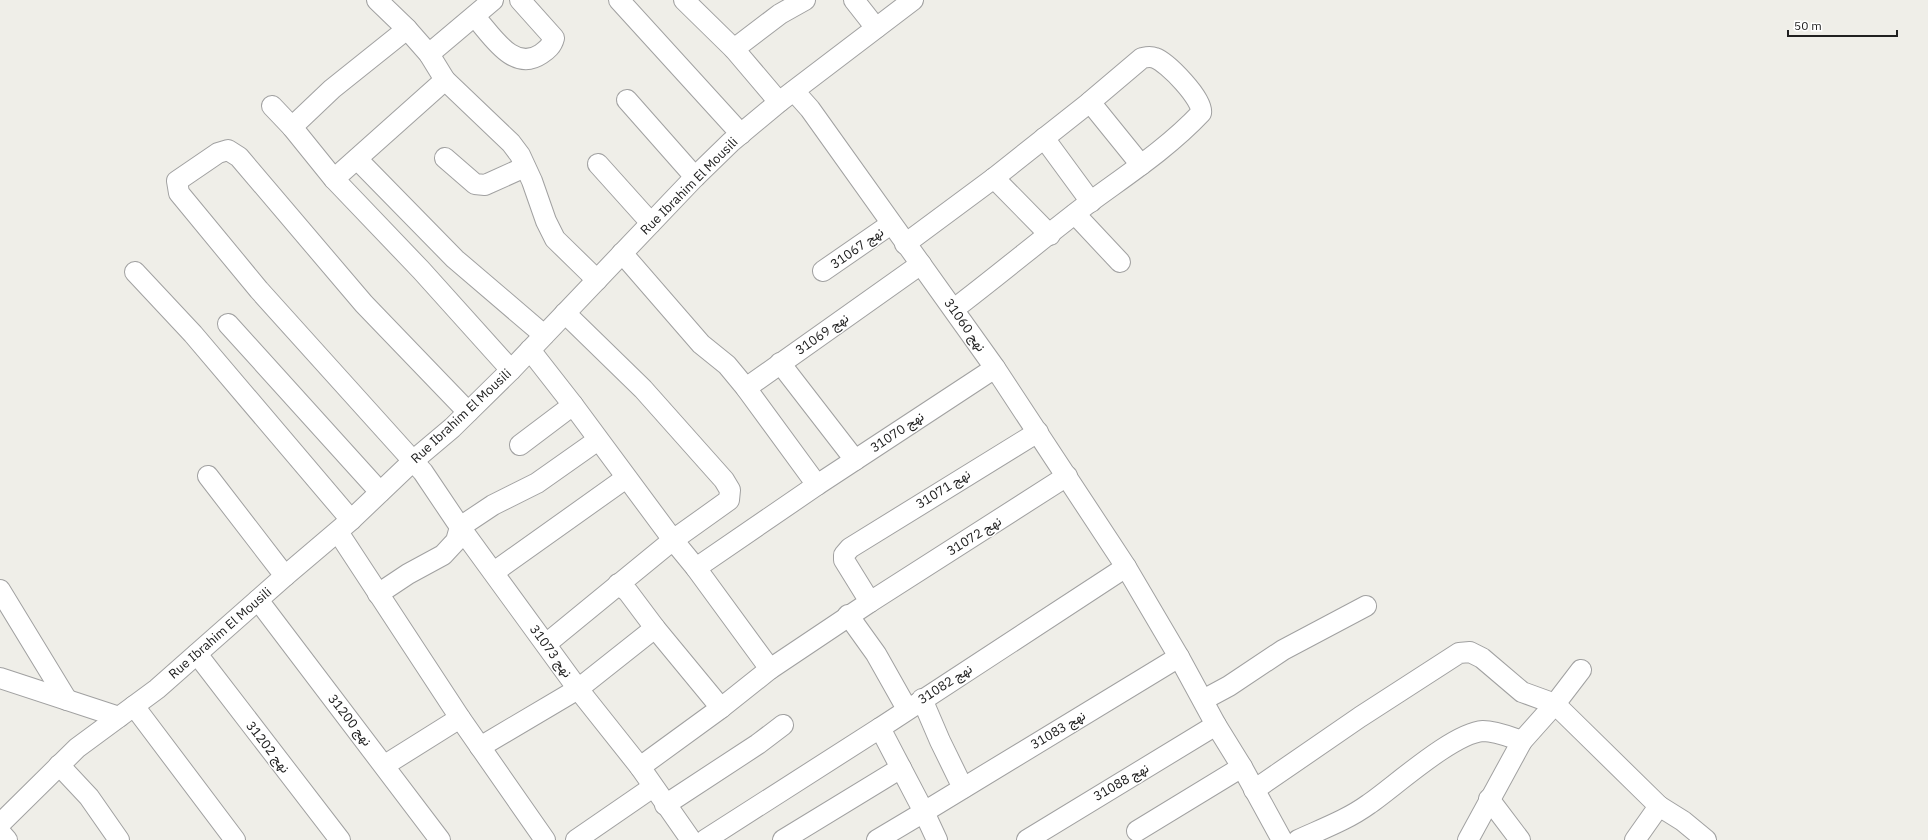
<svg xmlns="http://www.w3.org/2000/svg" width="1928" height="840" font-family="'IBM Plex Sans',Vazirmatn,sans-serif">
<rect width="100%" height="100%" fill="#efeee8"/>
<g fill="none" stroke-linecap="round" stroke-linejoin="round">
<g stroke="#a1a1a1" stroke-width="22">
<g id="minor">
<polyline points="377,0 407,29"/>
<polyline points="619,0 741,134"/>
<polyline points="684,0 734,49 779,102"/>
<polyline points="854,0 876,28"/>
<path d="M475,17c16,17 38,56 66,37 6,-4 11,-8 13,-16l-34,-38"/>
<polyline points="734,49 780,14 805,0"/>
<polyline points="429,54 493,0"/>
<polyline points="794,91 810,109 995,368 1126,567 1179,657 1216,725 1242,767 1282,840"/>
<polyline points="627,100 695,177"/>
<polyline points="1090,102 1141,165"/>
<polyline points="272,106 292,127 334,179 421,270 511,370"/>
<polyline points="292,127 332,89 407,29 429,54 445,80 511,143 520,155 532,181 546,221 555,239 597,280"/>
<polyline points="1044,138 1091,202"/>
<polyline points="445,158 475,184 485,185 525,167"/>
<polyline points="357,159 455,259 544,335"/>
<polyline points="598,164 651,223"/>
<polyline points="994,178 1050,235"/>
<polyline points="334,179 445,80"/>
<polyline points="1075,214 1120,262"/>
<path d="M905,244l89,-66 96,-76 52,-44c5,-1 8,-2 13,0 12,4 49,42 46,55 -33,35 -73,61 -111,89 -46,35 -90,72 -136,107"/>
<polyline points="622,253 701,344 727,365 746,388 817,485 995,368"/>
<polyline points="823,271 891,224"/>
<polyline points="135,272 193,334 351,520"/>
<polyline points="228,324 380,492"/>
<polyline points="530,350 573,405 673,540 729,500 730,490 724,480 643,389 565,313"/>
<polyline points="780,363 855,460"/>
<polyline points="746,388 921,264"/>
<polyline points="468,412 364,304 239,157 228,150 218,153 177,181 179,193 259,290 423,472 460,527 578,689 640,767 691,840"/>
<polyline points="520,445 573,405"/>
<polyline points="208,476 285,576"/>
<polyline points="338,532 460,718 545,840"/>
<polyline points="1126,567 880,728 924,812 1179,657"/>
<polyline points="696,568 770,669 870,602 844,560 844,555 850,548 1038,432"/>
<polyline points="494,572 626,478"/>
<polyline points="618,584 628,592 655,628 721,708 640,767"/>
<polyline points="0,590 67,700"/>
<polyline points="378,594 408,574 443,555 456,541 460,527 493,505 537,483 598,440"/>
<polyline points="258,600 440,840"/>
<polyline points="870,602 1067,476"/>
<polyline points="848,615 876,654 907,709"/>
<polyline points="546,644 673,540 696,568 817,485"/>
<polyline points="197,654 340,840"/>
<polyline points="0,678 119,717"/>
<polyline points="922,699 940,741 963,788"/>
<polyline points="1203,700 1229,686 1283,650 1366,606"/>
<polyline points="134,706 235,840"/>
<polyline points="721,708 770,669"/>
<polyline points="480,747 578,689 655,628"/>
<polyline points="59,765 89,797 119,840"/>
<polyline points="385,765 460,718"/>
<polyline points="1254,790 1360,717 1459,653 1470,652 1482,658 1522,692 1555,704 1659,806 1635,840"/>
<polyline points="1489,799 1520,840"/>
<polyline points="665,805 758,744 783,725"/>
<polyline points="1659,806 1683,821 1706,840"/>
<polyline points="0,824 77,748 157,689 285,576 351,520 414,460 452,428 511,370 695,177 731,142 779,102 913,0"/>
<polyline points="1137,831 1242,767"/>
<polyline points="0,832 7,840"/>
<polyline points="576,840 653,787"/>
<polyline points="705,840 880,728"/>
<polyline points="783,840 901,768"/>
<polyline points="877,840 924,812 937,840"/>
<polyline points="1027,840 1216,725"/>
<path d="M1298,840c24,-11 49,-20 71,-36 26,-18 84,-71 114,-73 13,0 27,6 39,10"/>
<polyline points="1468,840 1522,741 1555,704 1581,670"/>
</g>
</g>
<use href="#minor" stroke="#fff" stroke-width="20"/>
</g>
<g text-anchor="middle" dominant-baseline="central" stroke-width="3" stroke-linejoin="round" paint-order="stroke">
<g font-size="13" fill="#202020" stroke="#fff">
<text transform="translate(689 186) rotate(-45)">Rue Ibrahim El Mousili</text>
<text transform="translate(857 248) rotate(-35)">نهج 31067</text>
<text transform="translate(965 325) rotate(55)">نهج 31060</text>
<text transform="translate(822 334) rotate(-35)">نهج 31069</text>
<text transform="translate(461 416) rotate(-43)">Rue Ibrahim El Mousili</text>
<text transform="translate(897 432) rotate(-34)">نهج 31070</text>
<text transform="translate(943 489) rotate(-32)">نهج 31071</text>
<text transform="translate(974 536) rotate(-32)">نهج 31072</text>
<text transform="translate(220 633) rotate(-41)">Rue Ibrahim El Mousili</text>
<text transform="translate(551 651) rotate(54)">نهج 31073</text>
<text transform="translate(945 684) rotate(-33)">نهج 31082</text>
<text transform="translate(350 720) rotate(52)">نهج 31200</text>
<text transform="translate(1058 730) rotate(-31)">نهج 31083</text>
<text transform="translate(268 747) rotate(52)">نهج 31202</text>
<text transform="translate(1121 782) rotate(-30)">نهج 31088</text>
</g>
</g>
<path d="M1788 30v6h109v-6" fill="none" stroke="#202020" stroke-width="2"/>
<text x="1794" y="30" font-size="12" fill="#202020" stroke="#ffffff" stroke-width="3" paint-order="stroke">50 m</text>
</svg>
